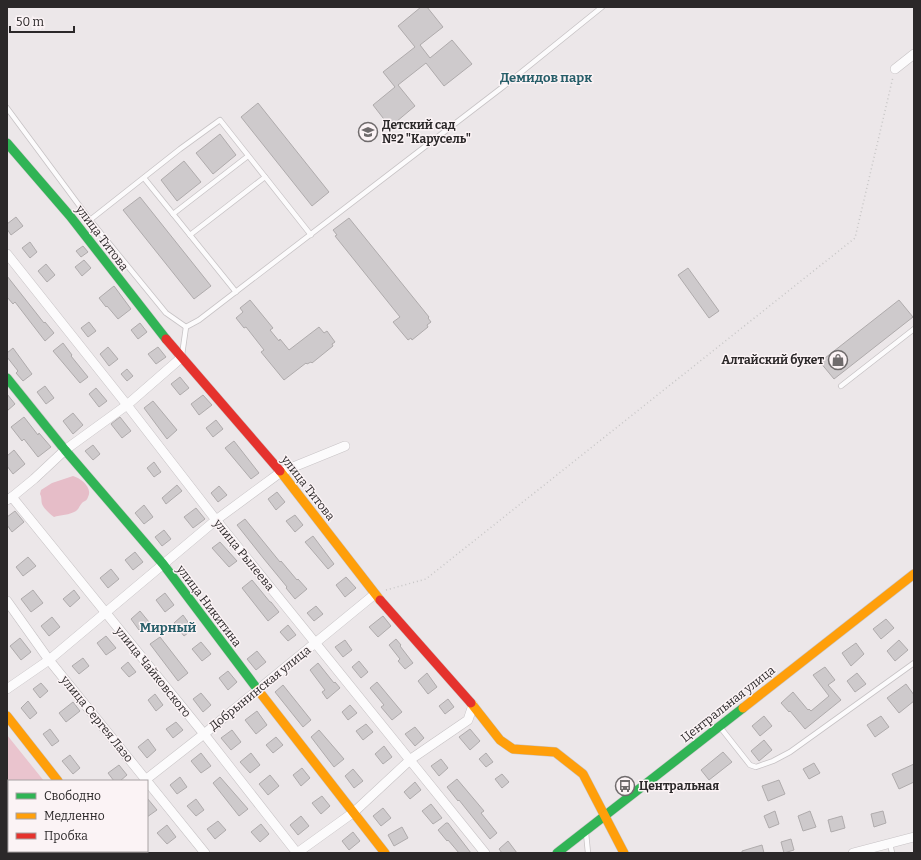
<svg xmlns="http://www.w3.org/2000/svg" width="921" height="860" font-family="Bitter,serif">
<rect width="100%" height="100%" fill="#ece7e9"/>
<polygon fill="#eac4ce" points="7,735 44,781 9,781 9,851 101,851 102,853 7,853"/>
<path fill="#e6bdc8" d="M73,476c8,2 20,12 15,21 -1,4 -4,4 -6,6 -3,3 -3,6 -6,8 -6,4 -16,4 -22,6 -4,-3 -10,-8 -12,-13 -1,-4 0,-7 -2,-10l1,-4 11,-7z"/>
<g fill="#cecacc" stroke="#afabac">
<polygon points="421,7 427,7 443,27 420,45 430,58 452,40 472,64 444,86 426,63 398,85 415,106 390,127 373,105 395,87 383,72 415,47 398,26"/>
<polygon points="258,103 329,192 312,206 241,117"/>
<polygon points="220,134 236,155 213,174 196,153"/>
<polygon points="184,161 201,182 177,201 161,180"/>
<polygon points="140,197 211,286 194,299 123,210"/>
<polygon points="16,217 23,226 11,235 7,229 7,224"/>
<polygon points="349,218 429,317 428,318 431,322 427,325 428,327 412,340 411,338 408,340 393,322 400,317 335,236 337,235 333,230"/>
<polygon points="30,242 37,252 30,258 22,248"/>
<polygon points="83,246 88,252 81,257 76,251"/>
<polygon points="84,260 91,268 82,276 75,267"/>
<polygon points="46,264 55,275 47,282 38,271"/>
<polygon points="688,268 719,311 709,318 678,275"/>
<polygon points="7,276 44,323 45,322 54,333 45,341 15,302 13,304 7,297"/>
<polygon points="114,286 131,309 118,319 107,306 106,307 99,298"/>
<polygon points="250,300 273,328 270,330 279,341 280,339 289,350 319,327 324,333 327,331 335,342 332,344 333,346 312,363 311,362 307,364 306,363 284,380 261,352 264,350 246,327 244,328 236,318 243,312 240,308"/>
<polygon points="899,300 913,317 834,379 820,362"/>
<polygon points="89,322 96,331 88,337 81,328"/>
<polygon points="140,323 147,332 138,339 131,330"/>
<polygon points="63,343 72,355 71,356 88,377 80,383 53,351"/>
<polygon points="108,347 118,359 109,366 100,354"/>
<polygon points="158,347 166,357 156,364 148,354"/>
<polygon points="13,348 32,374 23,381 16,373 18,371 7,357 7,353"/>
<polygon points="127,369 133,376 127,381 121,374"/>
<polygon points="180,377 189,388 180,395 171,384"/>
<polygon points="45,386 54,398 46,404 37,392"/>
<polygon points="96,388 107,401 99,407 89,394"/>
<polygon points="7,394 15,404 7,411"/>
<polygon points="203,395 212,405 199,415 191,404"/>
<polygon points="153,401 177,430 167,439 144,408"/>
<polygon points="73,413 83,425 73,434 63,421"/>
<polygon points="24,417 38,435 39,433 51,447 38,457 24,439 22,441 11,427"/>
<polygon points="120,417 131,431 122,438 111,424"/>
<polygon points="216,420 223,429 213,437 206,428"/>
<polygon points="234,441 259,473 251,479 225,448"/>
<polygon points="93,445 100,454 93,460 85,451"/>
<polygon points="14,450 25,464 13,474 7,466 7,456"/>
<polygon points="154,462 161,472 154,477 147,468"/>
<polygon points="177,485 182,491 166,504 162,498"/>
<polygon points="219,486 227,495 218,502 211,493"/>
<polygon points="277,492 285,502 276,510 268,499"/>
<polygon points="144,505 153,517 144,524 135,513"/>
<polygon points="196,508 205,519 193,528 184,517"/>
<polygon points="15,511 24,522 12,532 7,525 7,517"/>
<polygon points="295,515 303,525 295,532 286,521"/>
<polygon points="245,519 280,562 281,561 297,580 298,579 307,589 295,599 286,588 287,587 264,559 237,525"/>
<polygon points="164,530 171,539 162,546 155,537"/>
<polygon points="313,536 334,564 328,569 305,542"/>
<polygon points="220,542 237,561 229,567 212,548"/>
<polygon points="135,552 143,562 133,570 125,560"/>
<polygon points="28,557 36,566 23,576 16,567"/>
<polygon points="111,569 119,579 108,588 100,578"/>
<polygon points="346,577 356,588 345,597 336,585"/>
<polygon points="252,580 270,602 271,602 279,612 268,621 242,588"/>
<polygon points="33,590 43,603 31,612 21,599"/>
<polygon points="74,590 80,598 70,607 63,599"/>
<polygon points="165,593 174,605 165,612 156,600"/>
<polygon points="316,606 323,614 314,621 307,613"/>
<polygon points="140,611 149,622 139,630 131,619"/>
<polygon points="183,615 193,629 184,636 174,623"/>
<polygon points="383,616 391,626 378,637 369,627"/>
<polygon points="52,617 60,627 49,636 41,626"/>
<polygon points="886,619 894,628 881,639 873,629"/>
<polygon points="288,625 296,635 288,641 280,632"/>
<polygon points="106,636 116,648 106,655 97,643"/>
<polygon points="160,637 188,673 178,681 150,644"/>
<polygon points="20,638 31,652 21,660 10,646"/>
<polygon points="396,639 401,645 400,646 413,663 405,669 398,661 400,659 389,645"/>
<polygon points="345,640 352,650 343,657 335,647"/>
<polygon points="899,640 908,650 895,661 887,651"/>
<polygon points="201,642 211,654 202,661 192,649"/>
<polygon points="856,643 864,654 851,666 842,653"/>
<polygon points="257,651 266,662 256,670 247,659"/>
<polygon points="83,658 89,666 79,674 72,666"/>
<polygon points="359,661 368,672 361,678 352,667"/>
<polygon points="128,662 136,672 129,677 121,668"/>
<polygon points="318,663 334,683 335,682 340,688 327,699 322,692 325,690 310,670"/>
<polygon points="825,667 835,680 828,685 841,700 805,729 790,711 789,712 781,703 793,692 808,710 809,709 811,711 829,696 813,675"/>
<polygon points="228,671 237,682 228,690 219,678"/>
<polygon points="427,673 437,687 428,694 418,681"/>
<polygon points="857,673 866,684 855,692 847,681"/>
<polygon points="377,682 402,712 392,720 381,707 384,705 370,688"/>
<polygon points="41,683 48,691 40,698 33,689"/>
<polygon points="906,684 914,695 914,701 899,713 887,698"/>
<polygon points="283,685 311,720 303,727 275,692"/>
<polygon points="201,693 211,705 203,712 193,699"/>
<polygon points="155,694 163,705 156,711 148,700"/>
<polygon points="448,699 454,707 445,714 439,706"/>
<polygon points="28,701 37,713 30,719 21,708"/>
<polygon points="73,702 80,711 66,722 59,713"/>
<polygon points="350,705 357,713 348,720 342,712"/>
<polygon points="257,711 267,725 256,734 245,720"/>
<polygon points="764,716 772,726 760,736 752,726"/>
<polygon points="881,716 889,727 875,737 867,725"/>
<polygon points="176,722 183,730 173,738 166,729"/>
<polygon points="366,724 373,732 363,740 356,731"/>
<polygon points="415,727 424,738 415,746 405,734"/>
<polygon points="50,729 59,741 52,746 43,734"/>
<polygon points="470,729 480,741 470,750 459,737"/>
<polygon points="232,730 241,742 231,750 221,738"/>
<polygon points="319,730 344,759 334,767 311,737"/>
<polygon points="276,737 283,745 273,753 266,745"/>
<polygon points="148,739 156,750 147,758 138,747"/>
<polygon points="764,740 772,750 759,761 751,751"/>
<polygon points="384,746 392,757 383,764 375,754"/>
<polygon points="723,752 732,762 709,780 701,770"/>
<polygon points="201,753 211,766 201,773 191,761"/>
<polygon points="251,753 260,765 250,773 240,762"/>
<polygon points="486,753 493,762 486,767 479,759"/>
<polygon points="70,755 80,768 73,774 62,761"/>
<polygon points="441,759 448,768 439,776 431,766"/>
<polygon points="814,763 820,773 809,779 803,769"/>
<polygon points="914,764 914,782 899,789 892,774"/>
<polygon points="119,765 127,775 120,781 114,781 108,773"/>
<polygon points="302,768 310,778 301,786 293,775"/>
<polygon points="353,769 363,781 354,788 345,776"/>
<polygon points="502,774 509,782 502,788 495,779"/>
<polygon points="270,775 279,786 268,795 259,784"/>
<polygon points="180,777 187,787 177,794 170,785"/>
<polygon points="220,777 248,809 239,816 213,783"/>
<polygon points="457,779 484,811 481,813 497,833 490,839 459,800 458,801 447,787"/>
<polygon points="779,780 785,794 768,801 762,786"/>
<polygon points="415,782 421,790 410,799 404,792"/>
<polygon points="322,796 330,806 321,814 312,803"/>
<polygon points="147,798 157,810 147,817"/>
<polygon points="196,799 204,810 196,816 187,806"/>
<polygon points="431,804 442,818 433,824 422,811"/>
<polygon points="383,808 391,818 381,826 373,816"/>
<polygon points="775,811 779,824 769,828 764,816"/>
<polygon points="810,811 816,827 803,831 798,816"/>
<polygon points="883,811 886,823 874,827 871,814"/>
<polygon points="301,816 309,826 298,835 290,825"/>
<polygon points="842,816 845,828 831,832 828,820"/>
<polygon points="218,821 226,830 215,839 207,829"/>
<polygon points="446,823 448,823 471,853 459,853 448,840 447,841 438,830"/>
<polygon points="261,824 269,834 260,842 251,832"/>
<polygon points="167,825 176,837 167,844 157,833"/>
<polygon points="402,827 408,838 394,846 388,835"/>
<polygon points="353,832 360,841 349,850 342,841"/>
<polygon points="791,839 794,850 784,853 781,842"/>
<polygon points="508,841 517,853 502,853 499,849"/>
<polygon points="762,845 764,853 742,853 742,851"/>
</g>
<g fill="none" stroke-linecap="round" stroke-linejoin="round">
<g stroke="#c7c3c5" stroke-width="6">
<g id="lane">
<polyline points="7,108 90,220 166,313 186,327"/>
<polyline points="144,178 236,292"/>
<polyline points="173,214 248,156"/>
<polyline points="90,220 180,149 220,120 311,235"/>
<polyline points="190,235 265,177"/>
<polyline points="186,327 199,320 504,86 602,7"/>
<polyline points="182,355 186,327"/>
<polyline points="841,386 914,329"/>
<polyline points="720,727 750,765 756,767 773,761 790,752 914,663"/>
<polyline points="586,833 588,853"/>
<polyline points="890,843 892,853"/>
</g>
</g>
<g stroke="#c7c3c5" stroke-width="10">
<g id="street">
<polyline points="895,69 914,54"/>
<polyline points="7,254 127,405 216,520 485,853"/>
<polyline points="12,497 34,479 65,450 127,405 181,358"/>
<polyline points="7,500 12,497 204,734 297,853"/>
<polyline points="7,601 49,660 205,853"/>
<polyline points="7,689 49,660 216,520 281,472 345,446"/>
<polyline points="144,781 204,734 375,594"/>
<polyline points="297,853 354,812 411,759 468,720 473,705"/>
<polyline points="853,853 914,837"/>
</g>
</g>
<g stroke="#c7c3c5" stroke-width="10">
<g id="fast">
<polyline points="7,143 70,216 166,339"/>
<polyline points="7,378 65,450 163,564 258,690"/>
<polyline points="112,851 114,853"/>
<polyline points="557,853 743,708"/>
</g>
</g>
<g stroke="#c7c3c5" stroke-width="10">
<g id="slow">
<polyline points="280,471 380,600"/>
<polyline points="258,690 385,853"/>
<polyline points="471,703 500,740 513,749 555,752 583,774 624,853"/>
<polyline points="743,708 914,574"/>
<polyline points="7,716 58,781"/>
</g>
</g>
<g stroke="#c7c3c5" stroke-width="10">
<g id="jam">
<polyline points="166,339 280,471"/>
<polyline points="380,600 471,703"/>
</g>
</g>
<polyline stroke="#c7c6c6" stroke-width="1.5" stroke-dasharray="1 3" stroke-linecap="butt" points="386,590 426,579 855,238 893,77"/>
<use href="#lane" stroke="#fcfbfc" stroke-width="4.5"/>
<use href="#street" stroke="#fcfbfc" stroke-width="9"/>
<use href="#fast" stroke="#30b455" stroke-width="9"/>
<use href="#slow" stroke="#ff9f0a" stroke-width="9"/>
<use href="#jam" stroke="#e5322d" stroke-width="9"/>
</g>
<defs>
<g id="school-ring" transform="scale(1)"><circle r="9.5" fill="#fbf3f5" stroke="#6f6b6c" stroke-width="1.5"/><path d="M0-5L7-2L0 1L-7-2ZM-4 1L0 2.5L4 1V4Q0 6-4 4Z" fill="#6f6b6c"/></g>
<g id="shop-ring" transform="scale(1)"><circle r="9.5" fill="#fbf3f5" stroke="#6f6b6c" stroke-width="1.5"/><path d="M-5-2.5h2.3a2.7 3.5 0 0 1 5.4 0H5L5.5 6h-11ZM-1.5-2.5h3a1.5 2.3 0 0 0-3 0Z" fill="#6f6b6c"/></g>
<g id="bus-ring" transform="scale(1)"><circle r="9.5" fill="#fbf3f5" stroke="#6f6b6c" stroke-width="1.5"/><path d="M-5-6H5V4H4V6H2V4H-2V6H-4V4H-5ZM-3.5-4V0h7V-4ZM-3.5 1.2v1.5H-2V1.2ZM2 1.2v1.5H3.5V1.2Z" fill="#6f6b6c"/></g>
</defs>
<g fill-rule="evenodd">
<use href="#school-ring" x="368" y="132"/>
<use href="#shop-ring" x="838" y="360"/>
<use href="#bus-ring" x="625" y="786"/>
</g>
<g text-anchor="middle" dominant-baseline="central" stroke-width="3" stroke-linejoin="round" paint-order="stroke">
<g font-size="12" font-weight="bold" fill="#2b2829" stroke="#fbf3f5" text-anchor="start">
<text x="382" y="125">Детский сад<tspan x="382" dy="14">№2 "Карусель"</tspan></text>
<text x="824" y="360" text-anchor="end">Алтайский букет</text>
<text x="639" y="786">Центральная</text>
</g>
<g font-size="12" fill="#2b2829" stroke="#fbf3f5">
<text transform="translate(102 238) rotate(53)">улица Титова</text>
<text transform="translate(308 488) rotate(52)">улица Титова</text>
<text transform="translate(244 555) rotate(51)">улица Рылеева</text>
<text transform="translate(209 606) rotate(53)">улица Никитина</text>
<text transform="translate(153 672) rotate(51)">улица Чайковского</text>
<text transform="translate(260 688) rotate(-39)">Добрынинская улица</text>
<text transform="translate(728 704) rotate(-38)">Центральная улица</text>
<text transform="translate(97 719) rotate(51)">улица Сергея Лазо</text>
</g>
<g font-size="13" font-weight="bold" fill="#275e69" stroke="#fbf3f5">
<text x="546" y="77">Демидов парк</text>
<text x="168" y="627">Мирный</text>
</g>
</g>
<rect width="921" height="860" fill="none" stroke="#2b2829" stroke-width="16"/>
<rect x="8" y="780" width="140" height="72" fill="#fbf3f5" stroke="#a8a2a3"/>
<rect x="16" y="793" width="20" height="6" fill="#30b455" stroke="#a8a2a3"/>
<text x="44" y="800" font-size="12" fill="#2b2829">Свободно</text>
<rect x="16" y="813" width="20" height="6" fill="#ff9f0a" stroke="#a8a2a3"/>
<text x="44" y="820" font-size="12" fill="#2b2829">Медленно</text>
<rect x="16" y="833" width="20" height="6" fill="#e5322d" stroke="#a8a2a3"/>
<text x="44" y="840" font-size="12" fill="#2b2829">Пробка</text>
<path d="M10 26v6h64v-6" fill="none" stroke="#2b2829" stroke-width="2"/>
<text x="16" y="26" font-size="12" fill="#2b2829" stroke="#fbf3f5" stroke-width="3" paint-order="stroke">50 m</text>
</svg>
